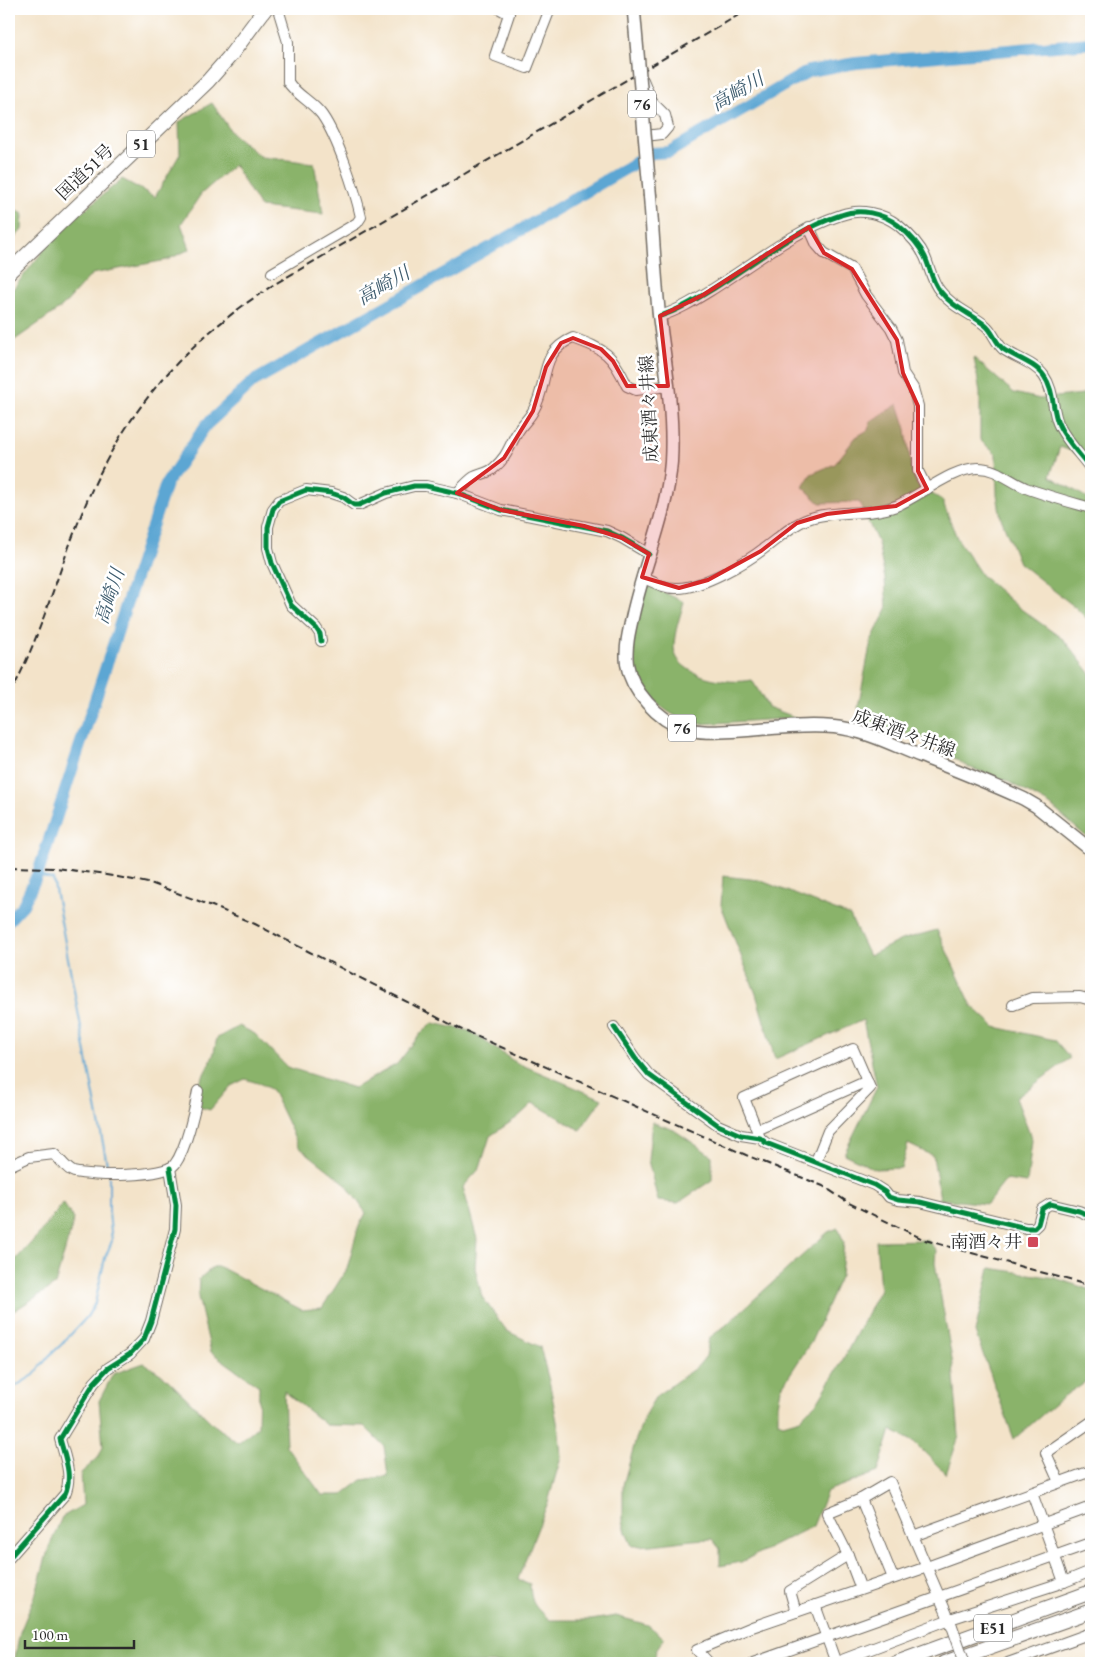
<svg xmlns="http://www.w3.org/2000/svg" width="1100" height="1672" font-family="'EB Garamond','Noto Serif JP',serif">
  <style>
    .forest { fill: #8ab36a; stroke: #5a6f4a; fill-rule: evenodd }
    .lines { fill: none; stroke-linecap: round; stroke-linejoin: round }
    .stream { stroke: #5ba6d3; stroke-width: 2 }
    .river { stroke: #5ba6d3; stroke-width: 12 }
    .minor-casing { stroke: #716b62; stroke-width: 12 }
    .major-casing { stroke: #716b62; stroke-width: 15 }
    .highway-casing { stroke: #716b62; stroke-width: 16 }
    .minor { stroke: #fff; stroke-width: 10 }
    .major { stroke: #fff; stroke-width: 12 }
    .highway { stroke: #fff; stroke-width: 14 }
    .rail { stroke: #2b2b2b; stroke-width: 2; stroke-dasharray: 8 4; stroke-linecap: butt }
    .minor-bridge-casing { stroke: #716b62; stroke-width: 12; stroke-linecap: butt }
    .major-bridge-casing { stroke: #716b62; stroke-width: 15; stroke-linecap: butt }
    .minor-bridge { stroke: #fff; stroke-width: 10 }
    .major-bridge { stroke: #fff; stroke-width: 12 }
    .cycleway-casing { stroke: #fff; stroke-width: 8 }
    .cycleway { stroke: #00873e; stroke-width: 5 }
    .marked { fill: #d62828; fill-opacity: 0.2; stroke: #d62828; stroke-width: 4; stroke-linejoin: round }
    .poi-dot { fill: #d1495b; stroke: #fff; stroke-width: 2 }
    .labels { text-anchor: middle; stroke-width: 5; stroke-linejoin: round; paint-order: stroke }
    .shield { fill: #fff; stroke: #6b6b6b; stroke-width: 1 }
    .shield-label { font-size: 16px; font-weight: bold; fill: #2b2b2b }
    .street-label { font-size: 18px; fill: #2b2b2b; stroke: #fff }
    .poi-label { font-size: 18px; fill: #2b2b2b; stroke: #fff; text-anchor: end }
    .water-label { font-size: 19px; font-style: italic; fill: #3e5c6e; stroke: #fff }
  </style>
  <rect width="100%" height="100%" fill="#fff"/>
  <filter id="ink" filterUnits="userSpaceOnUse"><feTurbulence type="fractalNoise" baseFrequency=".02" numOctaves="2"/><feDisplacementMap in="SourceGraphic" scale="10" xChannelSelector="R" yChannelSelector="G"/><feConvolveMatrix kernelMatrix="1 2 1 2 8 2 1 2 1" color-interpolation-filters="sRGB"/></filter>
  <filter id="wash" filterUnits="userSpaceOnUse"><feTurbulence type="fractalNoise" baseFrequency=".0096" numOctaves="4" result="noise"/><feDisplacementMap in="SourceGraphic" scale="20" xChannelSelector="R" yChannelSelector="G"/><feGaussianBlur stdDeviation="1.12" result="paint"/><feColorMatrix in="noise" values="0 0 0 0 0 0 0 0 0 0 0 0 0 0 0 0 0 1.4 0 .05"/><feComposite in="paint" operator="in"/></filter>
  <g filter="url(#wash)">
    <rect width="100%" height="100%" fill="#f3e3c9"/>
    <g class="forest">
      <path d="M 212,103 L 232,133 L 261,157 L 314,163 L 323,214 L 260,207 L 234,165 L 201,194 L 181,224 L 190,249 L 167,260 L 92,274 L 62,307 L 9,344 L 9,294 L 59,231 L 122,179 L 155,197 L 180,154 L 179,122 Z"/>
      <path d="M 11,207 L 23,214 L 22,230 L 9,244 L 9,209 Z"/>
      <path d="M 974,358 L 1014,393 L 1040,399 L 1091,393 L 1091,458 L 1060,447 L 1050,476 L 1084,496 L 1091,502 L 1091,623 L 1075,607 L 1019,563 L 1001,518 L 997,494 L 996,454 L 980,440 L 980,392 Z"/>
      <path d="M 898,404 L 906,429 L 911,468 L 917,485 L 942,500 L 957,538 L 982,576 L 1018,607 L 1064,640 L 1091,674 L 1091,841 L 1050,805 L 1005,780 L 968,767 L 921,737 L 872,726 L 858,708 L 871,641 L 887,609 L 885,579 L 878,543 L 859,502 L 820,503 L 803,487 L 811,474 L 835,464 L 856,437 L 868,430 L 871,421 Z"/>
      <path d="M 643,582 L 684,602 C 680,617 674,632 674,648 C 676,677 730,685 752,680 L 768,707 L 797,718 L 700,724 C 669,720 636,691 631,659 C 629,640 640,601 643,582 Z"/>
      <path d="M 723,876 L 759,880 L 850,916 L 869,956 L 901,940 L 937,930 L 972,1006 L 995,1027 L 1055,1040 L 1070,1058 L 1016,1098 L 1032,1140 L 1027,1183 L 1006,1180 L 987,1204 L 940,1199 L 933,1156 L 908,1144 L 901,1168 L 875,1169 L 844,1154 L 877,1087 L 863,1020 L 775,1059 L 756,994 L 721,905 Z"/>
      <path d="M 433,1023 L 470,1031 L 515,1062 L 602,1099 L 580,1130 L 533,1103 L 518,1117 L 490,1136 L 480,1168 L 463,1187 L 477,1239 L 475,1268 L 482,1297 L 507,1331 L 540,1347 L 550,1385 L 559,1432 L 561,1457 L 548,1502 L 518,1579 L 530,1584 C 531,1605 535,1607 550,1620 L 591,1620 L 616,1616 L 648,1625 L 664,1638 L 656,1650 L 654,1663 L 44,1663 L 39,1660 L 37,1663 L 14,1663 L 20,1632 L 35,1596 L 49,1547 L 62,1517 L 83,1505 L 81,1473 L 98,1458 L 103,1447 L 99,1401 L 113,1374 L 144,1363 L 165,1377 L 213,1424 L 238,1443 L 258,1426 L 259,1386 L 211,1352 L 198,1297 L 199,1279 L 213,1267 L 220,1267 L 302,1310 L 322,1308 L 347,1269 L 358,1228 L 366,1213 L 345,1183 L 299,1147 L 272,1090 L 261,1084 L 245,1079 L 231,1086 L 210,1110 L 189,1104 L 213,1056 L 217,1038 L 239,1026 L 255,1034 L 287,1067 L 354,1088 L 397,1064 L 422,1032 ZM 284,1391 L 326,1425 L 364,1426 L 384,1446 L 388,1476 L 362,1480 L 342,1495 L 322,1495 L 286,1446 Z"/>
      <path d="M 652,1122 L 674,1130 L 712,1156 L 712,1180 L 678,1203 L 658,1201 L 648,1160 Z"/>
      <path d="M 63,1203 L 74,1219 L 55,1285 L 9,1314 L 9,1267 L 40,1233 Z"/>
      <path d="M 838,1228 L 844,1242 L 841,1275 L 811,1342 L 781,1388 L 778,1405 L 778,1422 L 783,1424 L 800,1419 L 818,1401 L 840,1365 L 880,1289 L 876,1241 L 927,1240 L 936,1250 L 935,1263 L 953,1365 L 959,1436 L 946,1474 L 914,1442 L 891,1430 L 878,1472 L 827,1491 L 813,1526 L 741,1562 L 720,1566 L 720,1549 L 712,1539 C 685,1539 659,1546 632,1546 L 626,1532 L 623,1521 L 623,1485 L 636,1439 L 647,1411 L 656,1396 L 698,1366 L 706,1356 L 709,1338 L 725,1326 L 828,1232 Z"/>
      <path d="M 990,1268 L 1055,1278 L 1091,1290 L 1091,1378 L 1064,1396 L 1014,1439 L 975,1332 Z"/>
    </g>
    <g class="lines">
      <g class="stream">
        <path d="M 36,876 L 53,879 L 108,1170"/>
        <path d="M 9,1390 L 34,1375 L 49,1356 L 61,1345 L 87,1317 L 95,1303 L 105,1258 L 112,1241 L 109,1213 L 109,1177"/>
      </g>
      <path class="river" d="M 9,920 L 23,905 L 38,873 L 166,484 L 206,425 L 254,381 L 519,231 L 652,153 L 669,152 L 809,71 L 856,63 L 1091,43"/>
    </g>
  </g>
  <g filter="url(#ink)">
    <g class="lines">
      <defs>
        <g id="minor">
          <path d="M 500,9 L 509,14 L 495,56 L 527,68 L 550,9"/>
          <path d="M 643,80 L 652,102 L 665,115 L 668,127 L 662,134 L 645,136"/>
          <path d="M 809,227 L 817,245 L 824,253 L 852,269 L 866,295 L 891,328 L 897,340 L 903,373 L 913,388 L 918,406 L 918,471 L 927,489"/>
          <path d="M 272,273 L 357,223 L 361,217 C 355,190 338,138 322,115 C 313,102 296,95 288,82 L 288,42 L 278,9"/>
          <path d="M 660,316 C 680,310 698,298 716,287 C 757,261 795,230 841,215 C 860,208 882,213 898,225 C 909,234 919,244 925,257 C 930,268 932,282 940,291 C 952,307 970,313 985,325 C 993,331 995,342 1003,349 C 1016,358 1035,363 1044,376 C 1054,390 1052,408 1058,423 C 1065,440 1080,454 1091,469"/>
          <path d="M 457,493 C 462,488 468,481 474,477 C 480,474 489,473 494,468 C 508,456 509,446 517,433 C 521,425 529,419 533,411 C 550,383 537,353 573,338 C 605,350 612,353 627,386 L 636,390 L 668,386"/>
          <path d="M 642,577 C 653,582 665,589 678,588 C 702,588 747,562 766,547 C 781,536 795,522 814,517 C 840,510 869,516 896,506 C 920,496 952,468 978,468 C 997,468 1009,481 1026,488 C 1047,496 1070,502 1091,508"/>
          <path d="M 321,641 L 320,634 L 316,628 L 291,605 L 272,563 L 268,548 L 268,527 L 273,509 L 279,501 L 306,490 L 331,493 L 343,497 L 354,505 L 359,505 L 386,493 L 414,486 L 426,486 L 457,493 L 501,510 L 607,531 L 622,538 L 649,554"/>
          <path d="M 1013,1005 L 1032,998 L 1080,997 L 1091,1000"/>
          <path d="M 614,1027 L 635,1058 L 649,1075 L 718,1125 L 741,1135 L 760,1138 L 766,1143 L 874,1185 L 885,1192 L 889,1197 L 898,1200 L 920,1202 L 1026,1228 L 1034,1228 L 1038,1224 L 1042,1209 L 1050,1204 L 1079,1211 L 1091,1216"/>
          <path d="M 757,1130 L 867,1081"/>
          <path d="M 760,1138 L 744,1098 L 853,1049 L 870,1088 L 828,1131 L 816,1161"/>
          <path d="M 9,1166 L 29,1157 L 54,1154 C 60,1159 67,1170 74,1172 C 91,1176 164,1178 175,1164 C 186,1149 195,1110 198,1091"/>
          <path d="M 1059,1482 L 1046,1453 L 1091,1422"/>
          <path d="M 1032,1493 L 1064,1582"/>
          <path d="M 861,1499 L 893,1578"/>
          <path d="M 913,1536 L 1091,1471"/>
          <path d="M 9,1558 L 65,1494 C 73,1476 65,1458 60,1439 L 94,1383 L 108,1368 L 130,1354 L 144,1339 L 151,1321 L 175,1229 L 176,1205 L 170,1168"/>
          <path d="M 861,1589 L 848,1555 L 827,1513 L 861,1499 L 890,1482 L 952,1626"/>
          <path d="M 815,1605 L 836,1663"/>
          <path d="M 796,1612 L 790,1591 L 848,1555"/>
          <path d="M 709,1663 L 697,1650 L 752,1627 L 927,1567 L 1091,1507"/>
          <path d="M 753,1663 L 1091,1543"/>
          <path d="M 834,1663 L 950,1619 L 1064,1582 L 1091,1571"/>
          <path d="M 1008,1663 L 1091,1633"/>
        </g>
        <path id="major" d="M 650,196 C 653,235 655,275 659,315 C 665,363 674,413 671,462 C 667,514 644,564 633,614 C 629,631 625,648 627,664 C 631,690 658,720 683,728 C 699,733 716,732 733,731 C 766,729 801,724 834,727 C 865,730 893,745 921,756 C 956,770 990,783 1024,799 L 1036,806 L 1091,850"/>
        <g id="highway">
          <path d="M 9,272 L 208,81 L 230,56 L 265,9"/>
          <path d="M 896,1663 L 1091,1592"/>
          <path d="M 944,1663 L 1091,1611"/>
        </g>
      </defs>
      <use href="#minor" class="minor-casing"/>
      <use href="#major" class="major-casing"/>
      <use href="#highway" class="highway-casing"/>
      <use href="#minor" class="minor"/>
      <use href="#major" class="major"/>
      <use href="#highway" class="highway"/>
      <g class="rail">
        <path d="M 9,696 C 40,639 57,574 82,513 C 112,437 162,368 227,318 C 241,306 257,296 273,285 L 749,9"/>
        <path d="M 9,867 L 56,868 L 113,876 L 153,884 L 212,906 L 255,924 L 460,1029 L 746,1155 L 823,1186 L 849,1203 L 925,1240 L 1091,1286"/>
      </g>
      <defs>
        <path id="minor-bridge" d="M 952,1626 L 965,1663"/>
        <path id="major-bridge" d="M 634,13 L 650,196"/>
      </defs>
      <use href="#minor-bridge" class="minor-bridge-casing"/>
      <use href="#major-bridge" class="major-bridge-casing"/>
      <use href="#minor-bridge" class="minor-bridge"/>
      <use href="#major-bridge" class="major-bridge"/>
      <defs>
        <g id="cycleway">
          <path d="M 660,316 C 680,310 698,298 716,287 C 757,261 795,230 841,215 C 860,208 882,213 898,225 C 909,234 919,244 925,257 C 930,268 932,282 940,291 C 952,307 970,313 985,325 C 993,331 995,342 1003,349 C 1016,358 1035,363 1044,376 C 1054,390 1052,408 1058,423 C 1065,440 1080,454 1091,469"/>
          <path d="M 321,641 L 320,634 L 316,628 L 291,605 L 272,563 L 268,548 L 268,527 L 273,509 L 279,501 L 306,490 L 331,493 L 343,497 L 354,505 L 359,505 L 386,493 L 414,486 L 426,486 L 457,493 L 501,510 L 607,531 L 622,538 L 649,554"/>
          <path d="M 614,1027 L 635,1058 L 649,1075 L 718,1125 L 741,1135 L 760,1138 L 766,1143 L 874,1185 L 885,1192 L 889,1197 L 898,1200 L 920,1202 L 1026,1228 L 1034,1228 L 1038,1224 L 1042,1209 L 1050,1204 L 1079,1211 L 1091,1216"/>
          <path d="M 9,1558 L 65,1494 C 73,1476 65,1458 60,1439 L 94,1383 L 108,1368 L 130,1354 L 144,1339 L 151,1321 L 175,1229 L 176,1205 L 170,1168"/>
        </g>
      </defs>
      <use href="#cycleway" class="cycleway-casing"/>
      <use href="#cycleway" class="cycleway"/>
    </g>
  </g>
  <path class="marked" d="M 809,227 L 824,253 L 852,269 L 897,340 L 903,373 L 918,406 L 918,471 L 927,489 L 896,506 L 827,514 L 797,523 L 761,551 L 708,580 L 679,588 L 642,577 L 649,554 L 622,538 L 584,526 L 501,510 L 457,493 L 504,458 L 533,411 L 546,367 L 561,343 L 573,338 L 601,349 L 613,361 L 627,386 L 668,386 L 660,316 L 703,295 Z"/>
  <rect class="poi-dot" x="1027" y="1236" width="12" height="12" rx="2.5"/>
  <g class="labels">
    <g class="shield">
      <rect x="628" y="90.5" width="28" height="27" rx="4"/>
      <rect x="127" y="130.5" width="28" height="27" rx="4"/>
      <rect x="668" y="714.5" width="28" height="27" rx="4"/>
      <rect x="974" y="1614.5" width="38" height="27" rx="4"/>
    </g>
    <g class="shield-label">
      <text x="642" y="110">76</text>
      <text x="141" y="150">51</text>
      <text x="682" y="734">76</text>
      <text x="993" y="1634">E51</text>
    </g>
    <g class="street-label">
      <text transform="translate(85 172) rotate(-44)" y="6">国道51号</text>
      <text transform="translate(649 409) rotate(-93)" y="6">成東酒々井線</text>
      <text transform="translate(904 733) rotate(20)" y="6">成東酒々井線</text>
    </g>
    <g class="poi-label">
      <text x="1022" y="1248">南酒々井</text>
    </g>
    <g class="water-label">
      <text transform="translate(737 91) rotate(-30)" y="7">高崎川</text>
      <text transform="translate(383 285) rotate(-30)" y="7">高崎川</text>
      <text transform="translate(109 596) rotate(-72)" y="7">高崎川</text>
    </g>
  </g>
  <rect width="1100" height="1672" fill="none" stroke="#fff" stroke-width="30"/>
  <path d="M25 1640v8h109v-8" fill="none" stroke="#2b2b2b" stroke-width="2.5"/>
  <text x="32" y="1640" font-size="15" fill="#2b2b2b" stroke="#ffffff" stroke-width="4" paint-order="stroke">100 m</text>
</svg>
